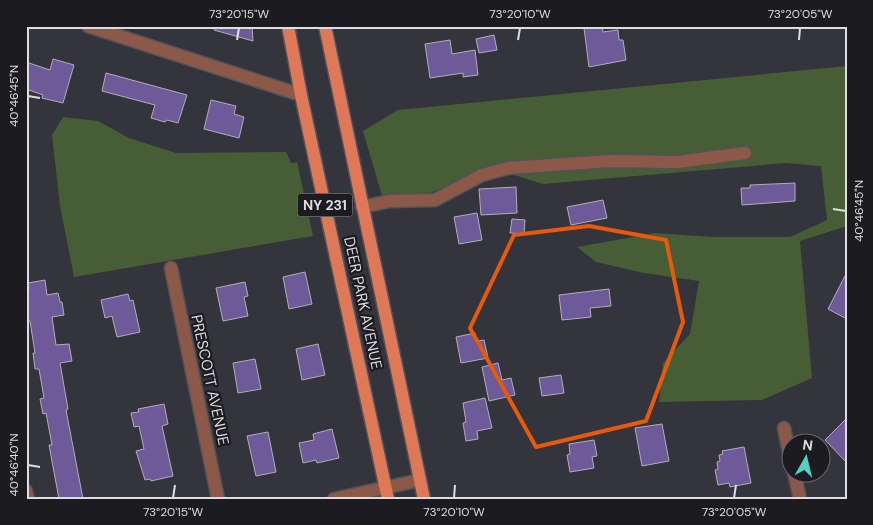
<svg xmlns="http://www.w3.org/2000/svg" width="873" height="525" font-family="'DM Sans',sans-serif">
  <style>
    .green { fill: #465d36 }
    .building { fill: #6e5999; stroke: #b1aeb8 }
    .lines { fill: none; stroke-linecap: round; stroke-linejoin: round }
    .minor-casing { stroke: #52525a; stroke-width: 15 }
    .major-casing { stroke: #52525a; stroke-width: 15 }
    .minor { stroke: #8c5949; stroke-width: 12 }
    .major { stroke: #df7857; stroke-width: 12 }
    .marked { fill: none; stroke: #e8590c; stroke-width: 4; stroke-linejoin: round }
    .ticks { fill: none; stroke: #dddde2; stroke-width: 2 }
    .labels { text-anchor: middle; stroke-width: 4.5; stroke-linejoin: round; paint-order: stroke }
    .shield { fill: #1c1c20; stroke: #a3a3a8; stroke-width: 1 }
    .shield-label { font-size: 14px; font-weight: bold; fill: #dddde2 }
    .street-label { font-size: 15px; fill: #dddde2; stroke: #1c1c20 }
    .neatline { fill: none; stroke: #dddde2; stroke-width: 2 }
    .ticks-label { font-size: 12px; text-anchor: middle; fill: #dddde2 }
  </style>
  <rect width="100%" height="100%" fill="#34343c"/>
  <g class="green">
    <path d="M 847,66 L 847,226 L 800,241 L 812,378 L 762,400 L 659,402 L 663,363 L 690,334 L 699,281 L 644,273 L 596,262 L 577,247 L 655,233 L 713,237 L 790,237 L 827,220 L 821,166 L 786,163 L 543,184 L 492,168 L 425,195 L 382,196 L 363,131 L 398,110 Z"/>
    <path d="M 63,117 L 98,121 L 129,138 L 176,153 L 286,152 L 291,163 L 297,162 L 313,236 L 74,277 L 60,206 L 52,135 Z"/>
  </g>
  <g class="building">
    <path d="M 215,26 L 252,26 L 253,41 L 214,30 Z"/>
    <path d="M 602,26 L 603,32 L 618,30 L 619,40 L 623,40 L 626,60 L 589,67 L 584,28 Z"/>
    <path d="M 494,35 L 497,50 L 479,53 L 476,39 Z"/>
    <path d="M 450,40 L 452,54 L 475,50 L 478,75 L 463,77 L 463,73 L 430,78 L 425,44 Z"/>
    <path d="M 53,59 L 74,65 L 63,103 L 42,98 L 43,95 L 26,89 L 26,62 L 50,70 Z"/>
    <path d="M 106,73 L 187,95 L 178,123 L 167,120 L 165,122 L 151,118 L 155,105 L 102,91 Z"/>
    <path d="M 211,100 L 236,106 L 234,114 L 244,117 L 239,138 L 204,129 Z"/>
    <path d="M 795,183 L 795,201 L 742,205 L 741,188 L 750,188 L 750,185 Z"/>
    <path d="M 516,187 L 517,213 L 481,215 L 479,189 Z"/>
    <path d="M 603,200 L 607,218 L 571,225 L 567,207 Z"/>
    <path d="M 477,213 L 482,240 L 459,244 L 454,217 Z"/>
    <path d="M 512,219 L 525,220 L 524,234 L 510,233 Z"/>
    <path d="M 305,272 L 312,304 L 289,309 L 283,277 Z"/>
    <path d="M 847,272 L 847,319 L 828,309 Z"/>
    <path d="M 45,280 L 47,295 L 58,293 L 60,302 L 62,302 L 64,315 L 52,317 L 56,345 L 69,344 L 72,361 L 60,363 L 68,409 L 66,410 L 83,499 L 59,499 L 49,445 L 52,445 L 46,413 L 43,414 L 40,399 L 44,398 L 39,369 L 35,369 L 33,353 L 35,353 L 30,321 L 26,321 L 26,306 L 28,306 L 26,293 L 26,290 L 29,289 L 28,283 Z"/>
    <path d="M 245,282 L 248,296 L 244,297 L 248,316 L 223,321 L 216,288 Z"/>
    <path d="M 609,289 L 611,306 L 590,308 L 591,317 L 562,320 L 559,295 Z"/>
    <path d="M 128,294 L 130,301 L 133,300 L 140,332 L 117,337 L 112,316 L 105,318 L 101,300 Z"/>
    <path d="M 475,333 L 477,341 L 484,340 L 488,358 L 461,363 L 456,337 Z"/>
    <path d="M 318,344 L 325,375 L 302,380 L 296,349 Z"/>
    <path d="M 255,359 L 261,389 L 238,393 L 233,363 Z"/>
    <path d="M 498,363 L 502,380 L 511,378 L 515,395 L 489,401 L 482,367 Z"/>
    <path d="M 561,375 L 564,393 L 542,396 L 539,378 Z"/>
    <path d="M 485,398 L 492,428 L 477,431 L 478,439 L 466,441 L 463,423 L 466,422 L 463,403 Z"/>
    <path d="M 164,404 L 168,424 L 162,426 L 173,476 L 151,481 L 150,479 L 145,480 L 136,451 L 144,449 L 139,426 L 134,427 L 131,413 L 139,412 L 138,409 Z"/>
    <path d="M 847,418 L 847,463 L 825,440 Z"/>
    <path d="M 662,424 L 669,461 L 642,466 L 635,428 Z"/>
    <path d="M 332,429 L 339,458 L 317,463 L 316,460 L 303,463 L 299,443 L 314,440 L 313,434 Z"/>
    <path d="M 268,432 L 276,472 L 256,476 L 247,436 Z"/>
    <path d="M 594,440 L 597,456 L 592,457 L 594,468 L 570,472 L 567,455 L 570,454 L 569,444 Z"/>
    <path d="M 744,447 L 751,483 L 730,487 L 729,483 L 718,485 L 715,470 L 718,469 L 717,462 L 720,461 L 719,455 L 723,454 L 722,451 Z"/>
  </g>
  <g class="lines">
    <defs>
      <g id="minor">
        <path d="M 88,26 L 301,95"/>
        <path d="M 362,207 L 390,201 L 435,200 L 482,175 L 508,168 L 610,161 L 677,162 L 745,153"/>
        <path d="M 171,268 L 218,499"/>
        <path d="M 784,428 L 790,457"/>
        <path d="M 794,472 L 800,499"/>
        <path d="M 26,491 L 28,499"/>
        <path d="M 334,499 L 420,480"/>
      </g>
      <g id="major">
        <path d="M 288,26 L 301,95 L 388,499"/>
        <path d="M 325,26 L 424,499"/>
      </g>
    </defs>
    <use href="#minor" class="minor-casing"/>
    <use href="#major" class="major-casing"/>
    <use href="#minor" class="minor"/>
    <use href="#major" class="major"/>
  </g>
  <path class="marked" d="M 589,226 L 666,240 L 683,322 L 646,421 L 536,447 L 470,328 L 514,235 Z"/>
  <path class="ticks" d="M 237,40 L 239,28M 518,40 L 520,28M 799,40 L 800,28M 28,96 L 40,98M 833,209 L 846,211M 28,465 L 40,467M 173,498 L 175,485M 454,498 L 455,485M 734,498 L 736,485"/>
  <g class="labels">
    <rect class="shield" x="297.5" y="193.5" width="55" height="23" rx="4"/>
    <g class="shield-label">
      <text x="325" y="210">NY 231</text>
    </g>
    <g class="street-label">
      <text transform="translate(363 303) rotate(78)" y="5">DEER PARK AVENUE</text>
      <text transform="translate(210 380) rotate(78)" y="5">PRESCOTT AVENUE</text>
    </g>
  </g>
  <rect width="873" height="525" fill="none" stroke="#1c1c20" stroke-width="55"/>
  <g transform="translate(806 458) rotate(8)"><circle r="24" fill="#1c1c20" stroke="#69696e"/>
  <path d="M0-4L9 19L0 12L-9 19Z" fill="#57cec2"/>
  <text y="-8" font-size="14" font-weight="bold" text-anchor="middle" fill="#dddde2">N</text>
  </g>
  <rect x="28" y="28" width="818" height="470" class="neatline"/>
  <g class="ticks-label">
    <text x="239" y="18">73°20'15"W</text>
    <text x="520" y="18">73°20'10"W</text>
    <text x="800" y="18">73°20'05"W</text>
    <text transform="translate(14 96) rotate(-90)" y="4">40°46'45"N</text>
    <text transform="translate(859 211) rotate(-90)" y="4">40°46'45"N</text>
    <text transform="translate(14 465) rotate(-90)" y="4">40°46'40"N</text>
    <text x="173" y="516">73°20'15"W</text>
    <text x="454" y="516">73°20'10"W</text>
    <text x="734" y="516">73°20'05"W</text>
  </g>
</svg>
